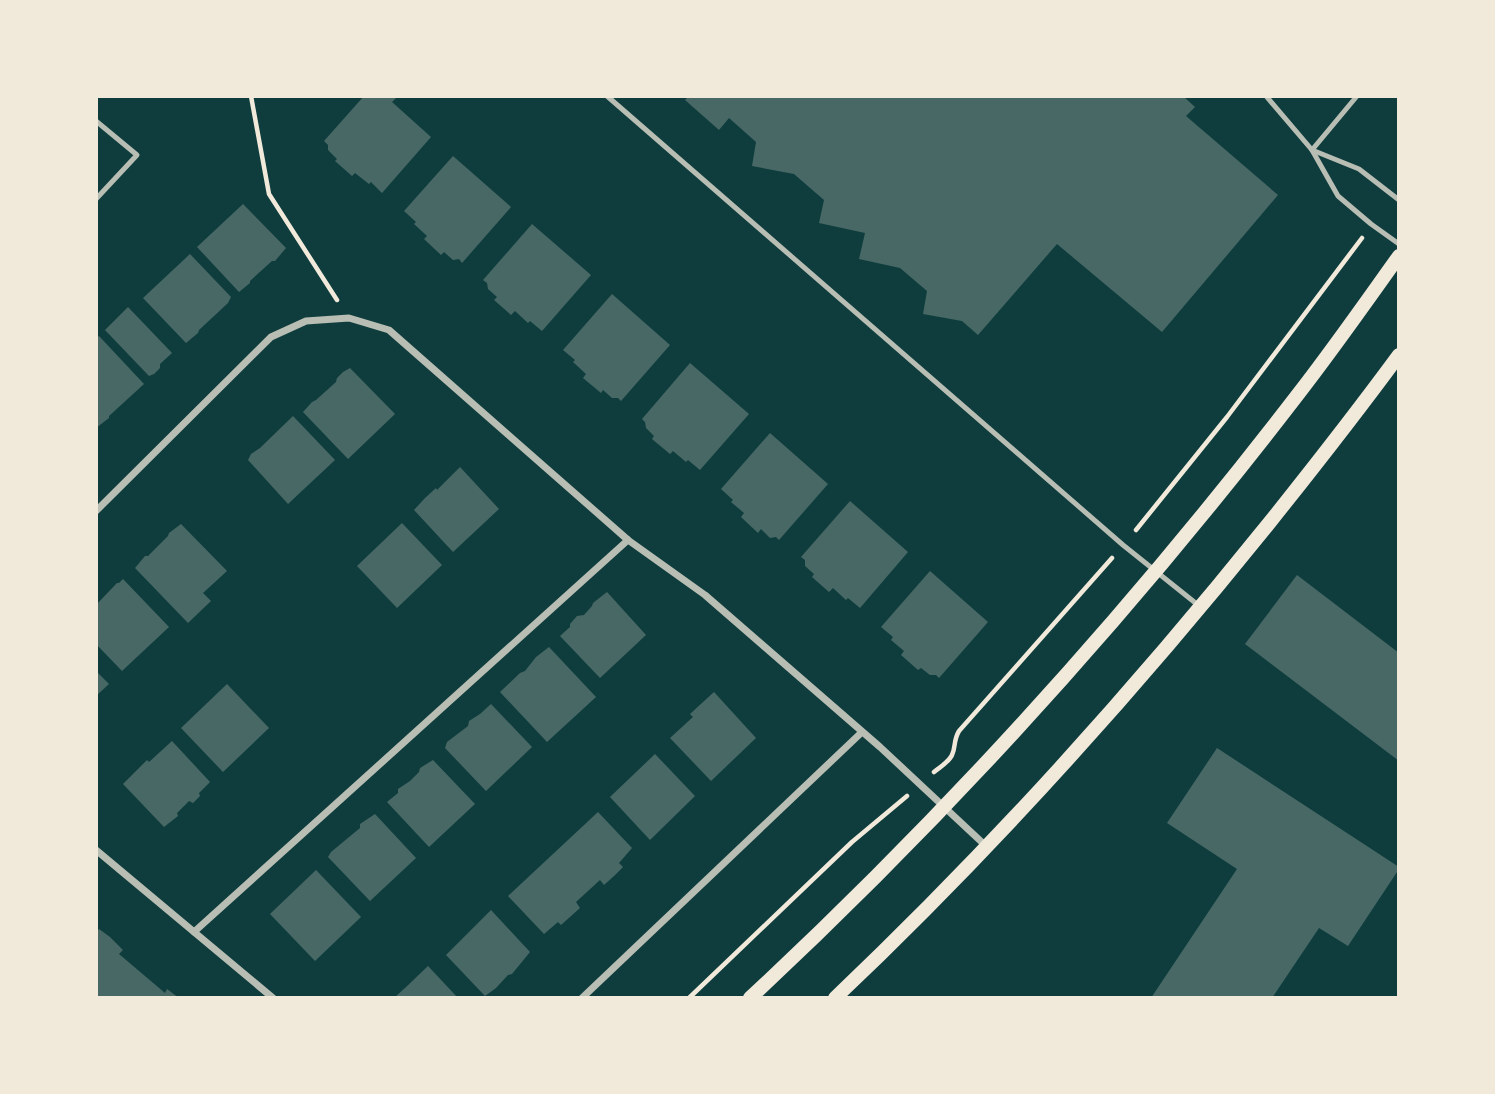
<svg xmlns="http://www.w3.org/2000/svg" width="1495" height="1094" font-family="Ubuntu,sans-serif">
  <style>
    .building { fill: #486865 }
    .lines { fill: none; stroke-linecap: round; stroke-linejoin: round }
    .path { stroke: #f1e9da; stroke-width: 4.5 }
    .service { stroke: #b8beb3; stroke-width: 5 }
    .minor { stroke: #b8beb3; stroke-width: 7 }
    .secondary { stroke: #f1e9da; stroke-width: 14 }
  </style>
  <rect width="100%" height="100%" fill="#0f3d3e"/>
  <g class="building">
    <path d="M 364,96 L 398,96 L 392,102 L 431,137 L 382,193 L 371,182 L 369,184 L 355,173 L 352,176 L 335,161 L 337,159 L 328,150 L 328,145 L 324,141 Z"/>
    <path d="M 689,96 L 1183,96 L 1195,107 L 1186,116 L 1278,195 L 1162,332 L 1057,244 L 978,335 L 962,321 L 923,314 L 927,291 L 900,268 L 859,259 L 865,233 L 819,223 L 824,200 L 794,174 L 752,166 L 756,142 L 729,118 L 719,130 L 685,100 Z"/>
    <path d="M 453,156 L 511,207 L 462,263 L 459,259 L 453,260 L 444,252 L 441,255 L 424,239 L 427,236 L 414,224 L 416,222 L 404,211 Z"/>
    <path d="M 243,204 L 286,248 L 275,261 L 272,261 L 250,281 L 250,283 L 239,292 L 197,247 Z"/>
    <path d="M 532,224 L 591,275 L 542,331 L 530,321 L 528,323 L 515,311 L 511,315 L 494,300 L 497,297 L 488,289 L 487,283 L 483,280 Z"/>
    <path d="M 190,254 L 231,297 L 228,303 L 199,330 L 198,333 L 186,343 L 143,298 Z"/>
    <path d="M 612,294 L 670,345 L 621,401 L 618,398 L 612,398 L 603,390 L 601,393 L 583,378 L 586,374 L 573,362 L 575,360 L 563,350 Z"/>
    <path d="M 128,307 L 172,353 L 160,364 L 160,368 L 154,374 L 149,376 L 105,330 Z"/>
    <path d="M 99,336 L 144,384 L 109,416 L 109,418 L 96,428 L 96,338 Z"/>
    <path d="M 690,363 L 749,414 L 700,470 L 688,460 L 686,462 L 673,451 L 670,454 L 652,439 L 654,436 L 646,428 L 645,422 L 642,419 Z"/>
    <path d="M 350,368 L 395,414 L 348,459 L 303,412 L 312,402 L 316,400 L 336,382 L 337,378 L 343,372 Z"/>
    <path d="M 293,416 L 335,460 L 288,504 L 248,460 L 251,454 L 260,448 Z"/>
    <path d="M 770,433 L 828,484 L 779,540 L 776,537 L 770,538 L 761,529 L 758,533 L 741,517 L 744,513 L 731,502 L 733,500 L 721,489 Z"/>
    <path d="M 460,467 L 499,509 L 453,552 L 414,510 L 425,498 L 436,488 L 437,490 Z"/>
    <path d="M 850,501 L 908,552 L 860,608 L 848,598 L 846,600 L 833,588 L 829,592 L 812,577 L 814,574 L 805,566 L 805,560 L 801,557 Z"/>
    <path d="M 402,523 L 442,565 L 397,608 L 357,566 Z"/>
    <path d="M 181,524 L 227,571 L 203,593 L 211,601 L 188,623 L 135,568 L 145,556 L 148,556 L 168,536 L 169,533 Z"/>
    <path d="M 930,571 L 988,622 L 939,678 L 936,675 L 930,675 L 921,668 L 918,670 L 901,655 L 904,651 L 891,640 L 893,637 L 881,627 Z"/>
    <path d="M 1297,575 L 1399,653 L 1399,761 L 1245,644 Z"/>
    <path d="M 123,579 L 169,627 L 122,671 L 96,644 L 96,605 L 117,583 L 119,583 Z"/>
    <path d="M 607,592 L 646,635 L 600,678 L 560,636 L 570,627 L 570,624 L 577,616 L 584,615 L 592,606 L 593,603 Z"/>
    <path d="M 549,647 L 596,697 L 547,742 L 500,692 L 520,673 L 525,671 L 536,657 Z"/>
    <path d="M 96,671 L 109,684 L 96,696 Z"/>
    <path d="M 227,684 L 269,728 L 223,772 L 181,728 Z"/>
    <path d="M 714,692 L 756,738 L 711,781 L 670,738 L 693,717 L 690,714 Z"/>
    <path d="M 491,704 L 532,747 L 486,791 L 445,748 L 447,742 L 468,726 L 469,721 L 480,714 Z"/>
    <path d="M 172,741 L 210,782 L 199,793 L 200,796 L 193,803 L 189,801 L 177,813 L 178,816 L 164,827 L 123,784 L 147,760 L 149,762 Z"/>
    <path d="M 1217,748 L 1399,867 L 1399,869 L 1348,946 L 1319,928 L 1272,998 L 1151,998 L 1237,869 L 1167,823 Z"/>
    <path d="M 655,754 L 695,796 L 650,840 L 610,797 Z"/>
    <path d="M 433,760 L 475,804 L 429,847 L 387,802 L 398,793 L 398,789 L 410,781 L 419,772 L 420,768 Z"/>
    <path d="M 598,812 L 632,848 L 619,863 L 623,867 L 614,876 L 604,885 L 600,880 L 576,902 L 580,908 L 561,925 L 558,922 L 544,934 L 508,896 Z"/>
    <path d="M 375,814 L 416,858 L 370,901 L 328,857 L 331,852 L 360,828 L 360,824 Z"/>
    <path d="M 316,870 L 361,917 L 315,961 L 270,914 Z"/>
    <path d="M 491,910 L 530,952 L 512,974 L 508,975 L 496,988 L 485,996 L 446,955 Z"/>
    <path d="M 99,929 L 110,937 L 123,950 L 119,954 L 165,993 L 167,989 L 179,998 L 96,998 L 96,932 Z"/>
    <path d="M 428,966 L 458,998 L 394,998 L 405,988 Z"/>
  </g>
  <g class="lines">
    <g class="path">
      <path d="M 251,96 L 269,194 L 337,300"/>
      <path d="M 1136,530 L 1227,417 L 1362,238"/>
      <path d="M 934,772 C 940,767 949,762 952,755 C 956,747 953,741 959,731 L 1112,558"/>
      <path d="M 689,998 L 852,842 L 907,796"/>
    </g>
    <g class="service">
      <path d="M 607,96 L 1123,545 L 1198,605"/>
      <path d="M 1266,96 L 1312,150 L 1338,196 L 1371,224 L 1399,244"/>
      <path d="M 96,121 L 137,155 L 96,199"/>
      <path d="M 1312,150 L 1359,169 L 1399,200"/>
      <path d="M 1312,150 L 1357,96"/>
    </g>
    <g class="minor">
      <path d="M 96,511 L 271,337 L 306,321 L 349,318 L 389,330 L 628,540 L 705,595 L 880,747 L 987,847"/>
      <path d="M 96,850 L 273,998"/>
      <path d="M 194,932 L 628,540"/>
      <path d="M 582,998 L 862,732"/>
    </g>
    <g class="secondary">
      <path d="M 750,998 C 950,812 1133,609 1299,393 C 1334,348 1366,302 1399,256"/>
      <path d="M 835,998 C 991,850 1135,690 1270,522 C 1314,467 1357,412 1399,355"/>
    </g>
  </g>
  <rect width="1495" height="1094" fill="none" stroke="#f1e9da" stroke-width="196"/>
</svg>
